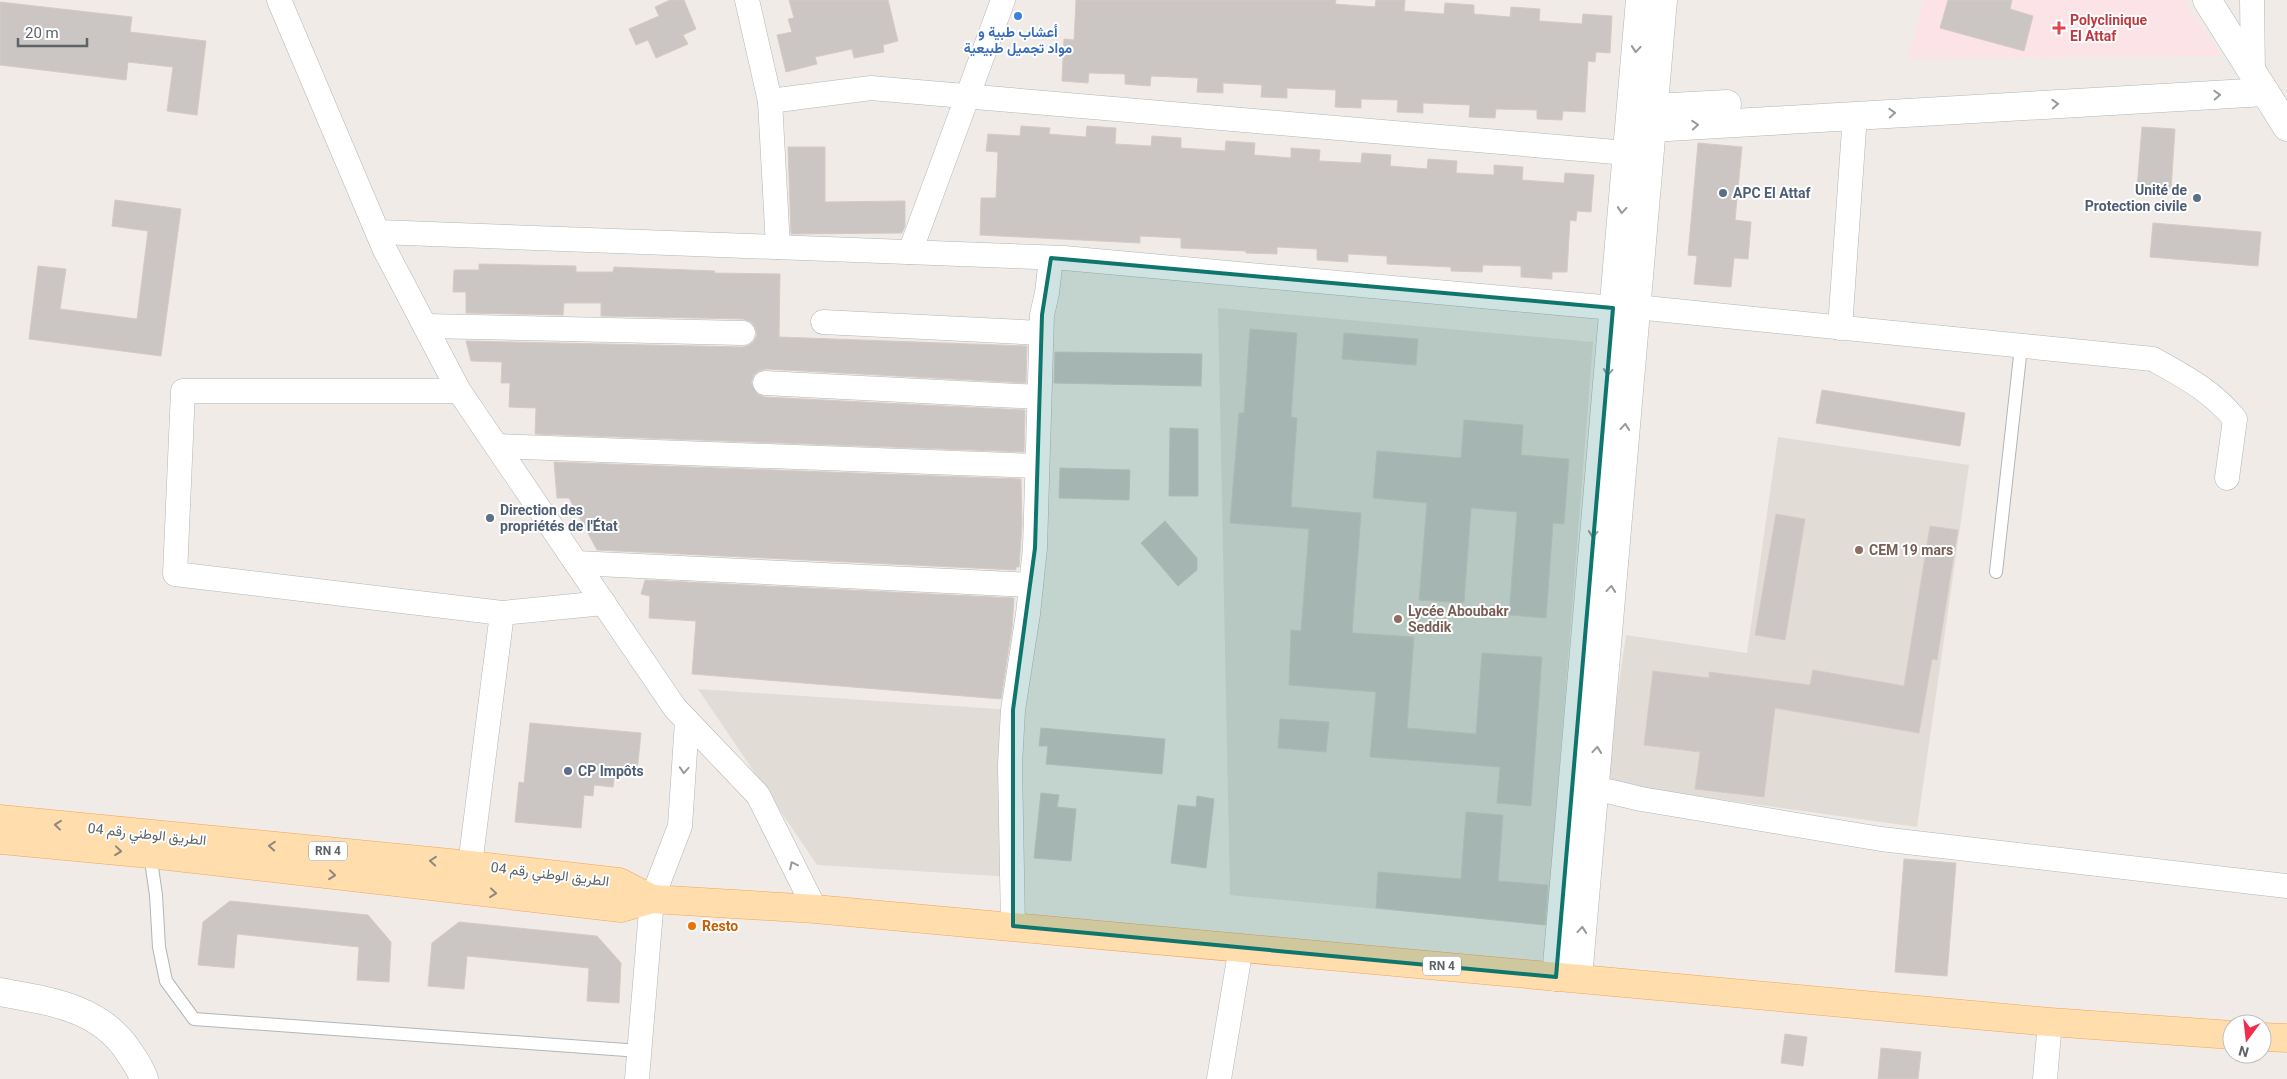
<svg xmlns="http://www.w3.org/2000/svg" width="2287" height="1079" font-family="Roboto,Vazirmatn,sans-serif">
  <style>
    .education { fill: #e2dcd7 }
    .medical { fill: #fce3e7 }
    .building { fill: #cbc6c3; stroke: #d5cbc4 }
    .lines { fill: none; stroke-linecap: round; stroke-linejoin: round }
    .service-casing { stroke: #b1b6b9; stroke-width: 14 }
    .minor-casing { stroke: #b1b6b9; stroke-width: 25 }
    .tertiary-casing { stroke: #b1b6b9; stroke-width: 29 }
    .primary-casing { stroke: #f6a359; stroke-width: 29 }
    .service { stroke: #fff; stroke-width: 12 }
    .minor { stroke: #fff; stroke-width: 24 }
    .tertiary { stroke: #fff; stroke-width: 28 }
    .primary { stroke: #ffddac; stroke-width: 28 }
    .oneway { stroke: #969a9c }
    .oneway2 { stroke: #8e887c }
    .marked { fill: #0f766e; fill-opacity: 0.2; stroke: #0f766e; stroke-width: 4; stroke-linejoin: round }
    .shop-dot { fill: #3f7fe0; stroke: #fff; stroke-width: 2 }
    .health-dot { fill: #e0444e; stroke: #fff; stroke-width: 2 }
    .service-dot { fill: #5c6f8a; stroke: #fff; stroke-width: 2 }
    .education-dot { fill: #8d6e63; stroke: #fff; stroke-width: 2 }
    .food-dot { fill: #e8710a; stroke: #fff; stroke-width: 2 }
    .labels { text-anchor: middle; stroke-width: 4; stroke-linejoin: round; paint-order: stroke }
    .shield { fill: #fff; stroke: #8e9295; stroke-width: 1 }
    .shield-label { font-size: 12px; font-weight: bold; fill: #5d6467 }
    .health-label { font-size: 14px; font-weight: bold; fill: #be3a42; stroke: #fff; text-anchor: start }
    .shop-label { font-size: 14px; font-weight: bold; fill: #366cbe; stroke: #fff }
    .service-label { font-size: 14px; font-weight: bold; fill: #4e5e75; stroke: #fff; text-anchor: start }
    .education-label { font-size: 14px; font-weight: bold; fill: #785e54; stroke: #fff; text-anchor: start }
    .street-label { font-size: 14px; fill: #5d6467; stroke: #fff }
    .food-label { font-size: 14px; font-weight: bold; fill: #c56008; stroke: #fff; text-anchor: start }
  </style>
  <rect width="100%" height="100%" fill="#f0ebe6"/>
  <g class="education">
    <path d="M 1218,308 L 1593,342 L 1547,925 L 1230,895 Z"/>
    <path d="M 1778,437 L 1969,465 L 1917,827 L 1605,783 L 1626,635 L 1747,653 Z"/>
    <path d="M 698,689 L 1013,710 L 1012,877 L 817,865 Z"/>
  </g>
  <path class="medical" d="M 1924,0 L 2184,0 L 2221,56 L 1908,59 Z"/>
  <g class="building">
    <path d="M 670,0 L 684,0 L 696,29 L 683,35 L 688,44 L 656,58 L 648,40 L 636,45 L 629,29 L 659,16 L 655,7 Z"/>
    <path d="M 789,0 L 888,0 L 898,41 L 883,45 L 884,52 L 854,58 L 852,49 L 815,57 L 817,64 L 786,72 L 777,35 L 792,32 L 788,19 L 794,18 Z"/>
    <path d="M 1076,0 L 1336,0 L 1335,4 L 1375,7 L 1376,0 L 1405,0 L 1404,11 L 1444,14 L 1445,3 L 1474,5 L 1474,14 L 1510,17 L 1511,7 L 1540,9 L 1539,21 L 1582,24 L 1583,14 L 1612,16 L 1610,53 L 1596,52 L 1595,62 L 1588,61 L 1585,112 L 1563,111 L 1562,120 L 1537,119 L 1537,110 L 1496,109 L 1495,118 L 1469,117 L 1470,105 L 1423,103 L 1423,113 L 1397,112 L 1398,100 L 1361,99 L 1361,108 L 1335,107 L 1336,90 L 1287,88 L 1287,98 L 1261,97 L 1262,85 L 1223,83 L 1223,93 L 1197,92 L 1198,78 L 1151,76 L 1150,86 L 1125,84 L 1125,74 L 1089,73 L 1088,83 L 1062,81 L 1064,39 L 1074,40 Z"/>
    <path d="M 1948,0 L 2012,0 L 2010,9 L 2033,16 L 2024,51 L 1940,28 Z"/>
    <path d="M 0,2 L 132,17 L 130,32 L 206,41 L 197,115 L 167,111 L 173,67 L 128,62 L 126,80 L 0,65 Z"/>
    <path d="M 1021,126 L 1050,128 L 1049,134 L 1086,137 L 1087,126 L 1116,128 L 1115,144 L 1151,146 L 1152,136 L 1181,138 L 1181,148 L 1225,151 L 1226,141 L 1255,143 L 1254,155 L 1291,158 L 1291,148 L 1320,150 L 1319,161 L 1361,163 L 1362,153 L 1391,155 L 1390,166 L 1427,169 L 1428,159 L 1457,161 L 1456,173 L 1494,175 L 1494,165 L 1523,167 L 1522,180 L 1564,183 L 1565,173 L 1594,175 L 1591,212 L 1577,211 L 1576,221 L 1570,220 L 1567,272 L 1552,272 L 1552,279 L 1521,277 L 1521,266 L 1483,265 L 1482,272 L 1451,271 L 1451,267 L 1387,264 L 1387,256 L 1348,254 L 1348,262 L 1317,260 L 1317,249 L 1277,247 L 1277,254 L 1246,253 L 1246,251 L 1181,248 L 1181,238 L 1140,236 L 1140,243 L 980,235 L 981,198 L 996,198 L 998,152 L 986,151 L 988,134 L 1020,136 Z"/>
    <path d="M 2142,127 L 2175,129 L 2171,190 L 2137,188 Z"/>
    <path d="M 1698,143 L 1742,147 L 1735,220 L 1751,222 L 1748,259 L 1734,258 L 1731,287 L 1694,284 L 1697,256 L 1688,255 Z"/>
    <path d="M 788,147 L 825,147 L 825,202 L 905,201 L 905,226 L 902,233 L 791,234 Z"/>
    <path d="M 115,200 L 181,209 L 161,356 L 29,339 L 38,266 L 66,269 L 60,309 L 137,319 L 148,231 L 112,226 Z"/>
    <path d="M 2153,223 L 2261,232 L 2258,266 L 2150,257 Z"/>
    <path d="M 479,264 L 576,266 L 576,272 L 613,272 L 614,267 L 715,271 L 714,273 L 780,274 L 779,337 L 1027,346 L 1026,383 L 766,369 L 759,371 L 754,375 L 751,383 L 757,394 L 764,397 L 1025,410 L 1024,452 L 535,434 L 536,408 L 509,407 L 510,383 L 501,383 L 502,362 L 471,361 L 466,341 L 743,347 L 749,345 L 754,341 L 757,334 L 755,327 L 751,322 L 743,319 L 601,316 L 601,303 L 564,303 L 563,315 L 466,313 L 466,292 L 453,292 L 454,270 L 479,270 Z"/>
    <path d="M 1250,329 L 1297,333 L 1291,417 L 1297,418 L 1291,507 L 1361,513 L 1352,633 L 1414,637 L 1407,728 L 1476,734 L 1482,653 L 1542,657 L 1531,806 L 1497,803 L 1500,767 L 1370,757 L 1376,692 L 1289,685 L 1291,630 L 1301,631 L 1309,529 L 1230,523 L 1239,413 L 1244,413 Z"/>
    <path d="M 1344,333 L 1418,339 L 1416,365 L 1342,359 Z"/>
    <path d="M 1055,352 L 1202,354 L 1201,386 L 1054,383 Z"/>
    <path d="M 1822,390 L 1965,413 L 1960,446 L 1816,423 Z"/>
    <path d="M 1464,420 L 1523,425 L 1521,455 L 1569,459 L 1564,524 L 1553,523 L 1546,618 L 1509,615 L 1517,512 L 1471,508 L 1464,603 L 1419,600 L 1427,503 L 1373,498 L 1377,451 L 1461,458 Z"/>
    <path d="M 1170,428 L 1198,429 L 1198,496 L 1169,496 Z"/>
    <path d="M 554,462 L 1021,479 L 1022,525 L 1019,567 L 1016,567 L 1016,570 L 597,550 L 569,498 L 557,498 Z"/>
    <path d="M 1060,468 L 1130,470 L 1129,500 L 1059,498 Z"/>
    <path d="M 1776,514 L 1805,519 L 1785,640 L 1755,635 Z"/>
    <path d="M 1165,521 L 1197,558 L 1197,570 L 1178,586 L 1141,543 Z"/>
    <path d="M 1930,526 L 1958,530 L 1937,660 L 1932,659 L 1919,733 L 1775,708 L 1764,797 L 1695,789 L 1700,752 L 1644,745 L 1653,671 L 1709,678 L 1709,672 L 1810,685 L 1813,670 L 1904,686 Z"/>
    <path d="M 645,580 L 1014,598 L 1012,628 L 1001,699 L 692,674 L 696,621 L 649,618 L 650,596 L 641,594 Z"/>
    <path d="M 1280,719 L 1329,722 L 1326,752 L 1278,748 Z"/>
    <path d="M 530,723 L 641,733 L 637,773 L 615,770 L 613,787 L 594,785 L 593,796 L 584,795 L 581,828 L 515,822 L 519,782 L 524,783 Z"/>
    <path d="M 1041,728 L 1165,739 L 1162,774 L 1046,764 L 1048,746 L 1039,746 Z"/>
    <path d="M 1041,793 L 1059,795 L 1057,807 L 1076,809 L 1071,861 L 1034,858 Z"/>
    <path d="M 1197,796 L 1214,799 L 1206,868 L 1171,863 L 1178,805 L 1196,807 Z"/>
    <path d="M 1466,812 L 1503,815 L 1498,881 L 1548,885 L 1545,925 L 1376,908 L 1378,872 L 1461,879 Z"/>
    <path d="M 1904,859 L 1956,863 L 1947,976 L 1895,972 Z"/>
    <path d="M 230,901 L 368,915 L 391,942 L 389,982 L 357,980 L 359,947 L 237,934 L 234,968 L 198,965 L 203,922 Z"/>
    <path d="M 459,922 L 597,936 L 621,963 L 619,1003 L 587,1001 L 589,968 L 467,956 L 464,989 L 428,986 L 432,943 Z"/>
    <path d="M 1785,1034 L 1807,1037 L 1803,1066 L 1781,1063 Z"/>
    <path d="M 1881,1048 L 1921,1052 L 1918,1079 L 1878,1079 Z"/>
  </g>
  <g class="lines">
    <defs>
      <g id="service">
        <path d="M 1996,572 L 2021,347"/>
        <path d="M 150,854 L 156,895 L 159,947 L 166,981 L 194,1019 L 640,1051"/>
      </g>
      <g id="minor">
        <path d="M 279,0 L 385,250 L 459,391 L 675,708 L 758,795 L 815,909"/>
        <path d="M 747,0 L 770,101 L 778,247"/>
        <path d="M 2252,0 L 2253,74"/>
        <path d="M 770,101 L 871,88 L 1627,153"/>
        <path d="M 378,232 L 1064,258 L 1613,308 L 1636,307 L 2153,359 C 2185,377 2211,390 2235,419 L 2227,478"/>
        <path d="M 910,252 L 1003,0"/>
        <path d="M 823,322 L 1041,333"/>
        <path d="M 425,326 L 743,333"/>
        <path d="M 1840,328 L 1855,115"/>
        <path d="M 765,383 L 1039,397"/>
        <path d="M 459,391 L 183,391 L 175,574 L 502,613 L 604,603"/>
        <path d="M 497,446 L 1037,466"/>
        <path d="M 576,563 L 1031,585"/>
        <path d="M 1578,784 L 1641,799 L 1881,839 L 2287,886"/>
        <path d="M 470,865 L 502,613"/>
        <path d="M 1013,926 L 1010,765 L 1013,710 L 1028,614 L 1035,548 L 1042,315 L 1047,293 L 1051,258"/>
        <path d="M 637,1079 L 652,899 L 680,826 L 687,721"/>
        <path d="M 1219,1079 L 1241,947"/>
        <path d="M 2045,1079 L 2050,1022"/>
      </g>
      <g id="tertiary">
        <path d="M 2207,0 L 2287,127"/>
        <path d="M 1635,109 L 1727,104"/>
        <path d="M 1633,129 L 2265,92"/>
        <path d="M 1556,977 L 1640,0"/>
        <path d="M 1578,978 L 1663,0"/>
        <path d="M 0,992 C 49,1001 100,1007 129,1052 C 135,1061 141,1069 144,1079"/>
      </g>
      <g id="primary">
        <path d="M 0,819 L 470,865 L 619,882 L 652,899"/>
        <path d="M 0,840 L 150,854 L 621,908 L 652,899 L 815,909 L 2050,1022 L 2232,1035"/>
        <path d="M 2262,1037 L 2287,1038"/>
      </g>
    </defs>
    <use href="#service" class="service-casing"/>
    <use href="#minor" class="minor-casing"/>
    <use href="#tertiary" class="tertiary-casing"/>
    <use href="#primary" class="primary-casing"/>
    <use href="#service" class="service"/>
    <use href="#minor" class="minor"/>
    <use href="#tertiary" class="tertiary"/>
    <use href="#primary" class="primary"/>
  </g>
  <defs><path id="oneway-chevron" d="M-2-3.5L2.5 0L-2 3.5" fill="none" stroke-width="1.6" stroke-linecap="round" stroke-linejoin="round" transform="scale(1.25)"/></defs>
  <g class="oneway">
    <use href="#oneway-chevron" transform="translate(1636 49) rotate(95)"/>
    <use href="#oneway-chevron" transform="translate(2217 95) rotate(-3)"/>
    <use href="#oneway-chevron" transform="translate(2055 104) rotate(-3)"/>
    <use href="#oneway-chevron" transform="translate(1892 113) rotate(-3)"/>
    <use href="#oneway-chevron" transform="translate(1695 125) rotate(-4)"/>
    <use href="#oneway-chevron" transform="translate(1622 210) rotate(95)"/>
    <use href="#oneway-chevron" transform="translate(1608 372) rotate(95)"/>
    <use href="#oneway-chevron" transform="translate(1625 427) rotate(-85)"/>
    <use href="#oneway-chevron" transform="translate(1593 534) rotate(95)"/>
    <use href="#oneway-chevron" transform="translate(1611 589) rotate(-85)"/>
    <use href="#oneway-chevron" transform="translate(1597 750) rotate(-85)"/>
    <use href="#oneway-chevron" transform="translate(684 770) rotate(94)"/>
    <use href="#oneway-chevron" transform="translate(793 865) rotate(-116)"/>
    <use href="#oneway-chevron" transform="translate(1582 930) rotate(-85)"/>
  </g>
  <g class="oneway2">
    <use href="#oneway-chevron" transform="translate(58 825) rotate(-174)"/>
    <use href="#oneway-chevron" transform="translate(272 846) rotate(-175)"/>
    <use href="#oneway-chevron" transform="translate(118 851) rotate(6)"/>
    <use href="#oneway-chevron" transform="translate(433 861) rotate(-175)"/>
    <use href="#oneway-chevron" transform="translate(332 875) rotate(6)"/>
    <use href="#oneway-chevron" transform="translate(493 893) rotate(6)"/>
  </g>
  <path class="marked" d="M 1051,258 L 1613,308 L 1556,977 L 1013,926 L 1013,710 L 1035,548 L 1042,315 Z"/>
  <circle class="shop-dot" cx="1018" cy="16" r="5"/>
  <path class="health-dot" d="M2056.5 20.5h5v5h5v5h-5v5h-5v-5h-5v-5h5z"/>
  <g class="service-dot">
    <circle cx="1723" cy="193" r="5"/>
    <circle cx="2197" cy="198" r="5"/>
    <circle cx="490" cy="518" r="5"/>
    <circle cx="568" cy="771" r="5"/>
  </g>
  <g class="education-dot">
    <circle cx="1859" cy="550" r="5"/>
    <circle cx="1398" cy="619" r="5"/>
  </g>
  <circle class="food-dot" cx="692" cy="926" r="5"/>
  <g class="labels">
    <g class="shield">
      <rect x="309" y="841.5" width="38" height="19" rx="4"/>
      <rect x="1423" y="956.5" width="38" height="19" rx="4"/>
    </g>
    <g class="shield-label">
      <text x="328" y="855">RN 4</text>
      <text x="1442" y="970">RN 4</text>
    </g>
    <g class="health-label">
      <text x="2070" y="25">Polyclinique<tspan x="2070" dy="16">El Attaf</tspan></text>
    </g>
    <g class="shop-label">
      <text x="1018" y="37">أعشاب طبية و<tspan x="1018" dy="16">مواد تجميل طبيعية</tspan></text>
    </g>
    <g class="service-label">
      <text x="2187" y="195" text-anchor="end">Unité de<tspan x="2187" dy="16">Protection civile</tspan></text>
      <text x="1733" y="198">APC El Attaf</text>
      <text x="500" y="515">Direction des<tspan x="500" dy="16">propriétés de l'État</tspan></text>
      <text x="578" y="776">CP Impôts</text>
    </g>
    <g class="education-label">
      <text x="1869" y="555">CEM 19 mars</text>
      <text x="1408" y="616">Lycée Aboubakr<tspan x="1408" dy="16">Seddik</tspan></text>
    </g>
    <g class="street-label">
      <text transform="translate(147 834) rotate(6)" y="5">الطريق الوطني رقم 04</text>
      <text transform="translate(550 874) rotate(7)" y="5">الطريق الوطني رقم 04</text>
    </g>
    <g class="food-label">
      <text x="702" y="931">Resto</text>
    </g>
  </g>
  <g transform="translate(2247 1039) rotate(195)"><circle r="24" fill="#ffffff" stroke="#bec1c2"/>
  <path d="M0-4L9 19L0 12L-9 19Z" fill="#ef2d4e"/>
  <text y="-8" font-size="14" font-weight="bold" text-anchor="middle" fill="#5d6467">N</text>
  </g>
  <path d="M18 38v8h69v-8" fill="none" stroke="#5d6467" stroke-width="2.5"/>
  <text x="25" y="38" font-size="15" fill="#5d6467" stroke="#ffffff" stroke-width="4" paint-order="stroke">20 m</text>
</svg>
